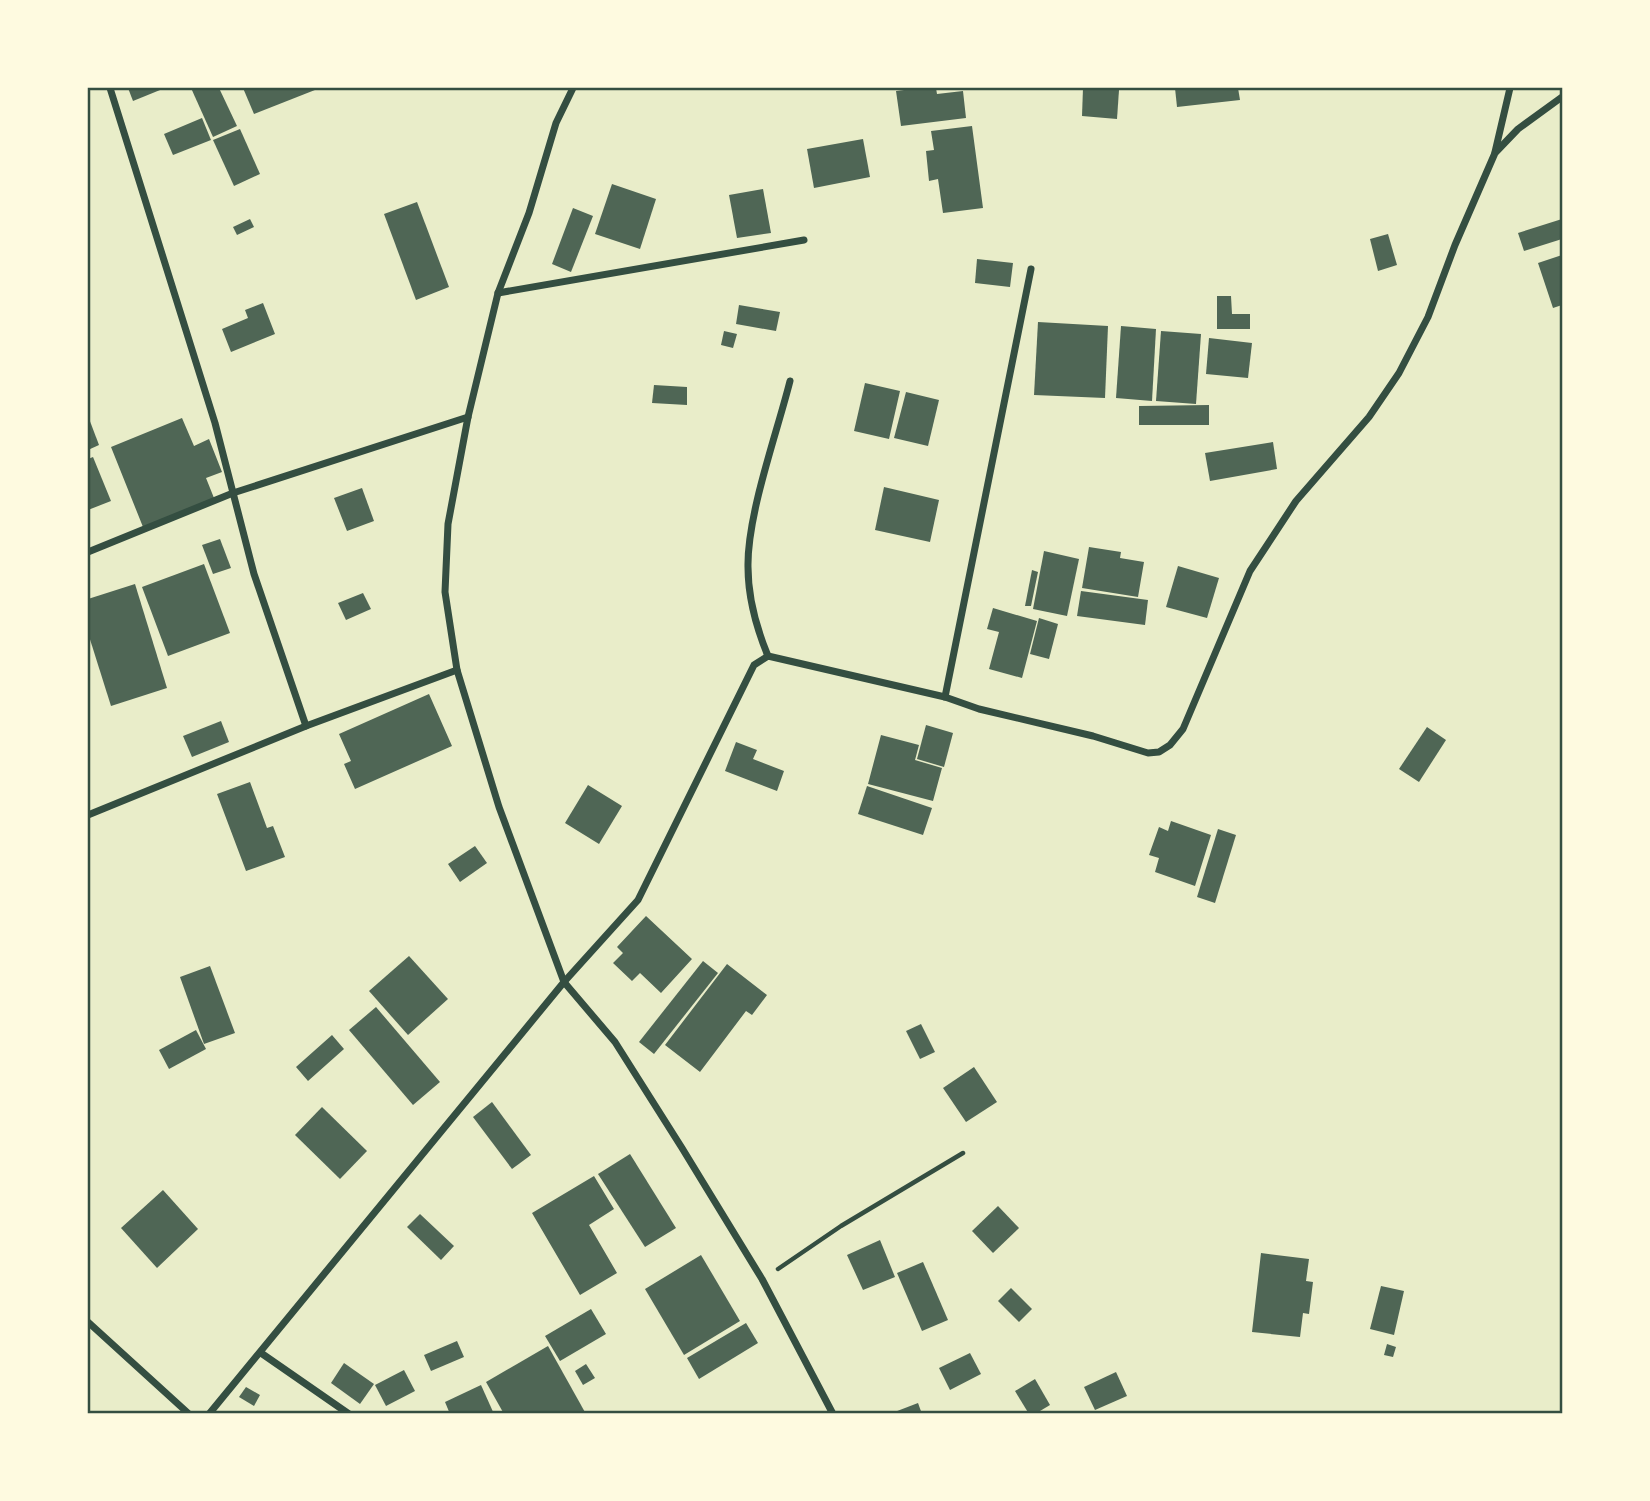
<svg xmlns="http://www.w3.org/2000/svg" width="1650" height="1501" font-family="'Exo 2',sans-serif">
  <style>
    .building { fill: #4f6655 }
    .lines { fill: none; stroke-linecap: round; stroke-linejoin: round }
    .path { stroke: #344e41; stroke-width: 4.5 }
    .minor { stroke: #344e41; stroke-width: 7 }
    .neatline { fill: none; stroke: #344e41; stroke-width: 2.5 }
  </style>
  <rect width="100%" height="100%" fill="#e9edc9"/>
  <g class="building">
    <path d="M 128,88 L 165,88 L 133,101 Z"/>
    <path d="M 191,88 L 219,88 L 237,126 L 213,137 Z"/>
    <path d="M 243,88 L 320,88 L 254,114 Z"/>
    <path d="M 920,88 L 936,88 L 937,94 L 963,91 L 966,118 L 901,126 L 896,91 Z"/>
    <path d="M 1083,88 L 1119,90 L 1117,119 L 1082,116 Z"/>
    <path d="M 1175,88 L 1238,88 L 1240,100 L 1177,107 Z"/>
    <path d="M 202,118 L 211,140 L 173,155 L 164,134 Z"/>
    <path d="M 972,126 L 983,208 L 943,213 L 938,179 L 929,181 L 926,151 L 934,150 L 931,131 Z"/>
    <path d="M 240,129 L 260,174 L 234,186 L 213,140 Z"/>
    <path d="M 863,139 L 870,177 L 814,188 L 807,149 Z"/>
    <path d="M 612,184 L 656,199 L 640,249 L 595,234 Z"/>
    <path d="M 763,189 L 771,233 L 737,238 L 729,195 Z"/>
    <path d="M 417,202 L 449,287 L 416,300 L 384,214 Z"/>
    <path d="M 573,208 L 593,216 L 571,272 L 552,264 Z"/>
    <path d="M 250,219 L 254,227 L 237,235 L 233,227 Z"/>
    <path d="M 1562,219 L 1562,239 L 1524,251 L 1518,233 Z"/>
    <path d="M 1388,234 L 1397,265 L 1378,271 L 1370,239 Z"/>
    <path d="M 1562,255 L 1562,305 L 1553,308 L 1538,263 Z"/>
    <path d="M 977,259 L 1013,263 L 1010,287 L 975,283 Z"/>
    <path d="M 1217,296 L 1231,296 L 1232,314 L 1250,314 L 1250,329 L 1217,329 Z"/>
    <path d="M 263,303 L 275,334 L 231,352 L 222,329 L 248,318 L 245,310 Z"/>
    <path d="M 739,305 L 780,312 L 776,331 L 736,324 Z"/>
    <path d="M 1038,322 L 1108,326 L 1105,398 L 1034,395 Z"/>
    <path d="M 1121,326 L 1156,329 L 1152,401 L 1116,398 Z"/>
    <path d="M 724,331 L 737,334 L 733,348 L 721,345 Z"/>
    <path d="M 1161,331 L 1201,334 L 1196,404 L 1156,401 Z"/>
    <path d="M 1209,338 L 1252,343 L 1248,378 L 1206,374 Z"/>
    <path d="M 865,383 L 900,391 L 889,439 L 854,431 Z"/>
    <path d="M 654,385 L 687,387 L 687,405 L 652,403 Z"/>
    <path d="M 906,392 L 939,400 L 928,446 L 894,438 Z"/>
    <path d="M 1209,405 L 1209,425 L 1139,425 L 1139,406 Z"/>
    <path d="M 88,416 L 99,445 L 88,450 Z"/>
    <path d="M 182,418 L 194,446 L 209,439 L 222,472 L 206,478 L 214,498 L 143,527 L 111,447 Z"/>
    <path d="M 1273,442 L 1277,469 L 1210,481 L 1205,453 Z"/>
    <path d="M 93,457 L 111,501 L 88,510 L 88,459 Z"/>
    <path d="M 884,487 L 939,500 L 930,542 L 875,530 Z"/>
    <path d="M 362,488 L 374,521 L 347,531 L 334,498 Z"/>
    <path d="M 220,539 L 231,568 L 213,574 L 202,545 Z"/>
    <path d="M 1089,547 L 1121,552 L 1120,558 L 1144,562 L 1138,597 L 1082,588 Z"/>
    <path d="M 1044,551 L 1079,559 L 1067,616 L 1033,609 Z"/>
    <path d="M 204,564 L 230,633 L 168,656 L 142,587 Z"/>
    <path d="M 1178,566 L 1219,578 L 1207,618 L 1166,607 Z"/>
    <path d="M 1032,570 L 1038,572 L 1031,606 L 1025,606 Z"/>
    <path d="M 135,584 L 167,688 L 111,706 L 88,633 L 88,599 Z"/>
    <path d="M 1081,591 L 1148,600 L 1145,625 L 1077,616 Z"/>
    <path d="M 363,593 L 371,609 L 346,620 L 338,603 Z"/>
    <path d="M 993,608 L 1037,621 L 1022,678 L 989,669 L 999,632 L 987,629 Z"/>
    <path d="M 1039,618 L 1058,624 L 1049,659 L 1030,654 Z"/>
    <path d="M 429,694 L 452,746 L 355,789 L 344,764 L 351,761 L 339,734 Z"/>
    <path d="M 221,721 L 229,742 L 192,757 L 183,736 Z"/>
    <path d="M 926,725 L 953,733 L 944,767 L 917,759 Z"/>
    <path d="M 1427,727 L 1446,740 L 1419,782 L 1399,769 Z"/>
    <path d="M 881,735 L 919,745 L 915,760 L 942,768 L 933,801 L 868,784 Z"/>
    <path d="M 736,742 L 757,750 L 753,759 L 784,771 L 777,791 L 725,771 Z"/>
    <path d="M 250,782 L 267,828 L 273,826 L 285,857 L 246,871 L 217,794 Z"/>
    <path d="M 588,785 L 622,806 L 599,844 L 565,823 Z"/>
    <path d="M 867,786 L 932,808 L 923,835 L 858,814 Z"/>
    <path d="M 1171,821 L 1211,835 L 1195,886 L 1155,872 L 1159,858 L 1149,855 L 1159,827 L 1168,831 Z"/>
    <path d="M 1218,829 L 1236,835 L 1215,903 L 1197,897 Z"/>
    <path d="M 475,846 L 487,863 L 460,882 L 448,864 Z"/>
    <path d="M 646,916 L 692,959 L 661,993 L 640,973 L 632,981 L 613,963 L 623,953 L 617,947 Z"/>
    <path d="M 409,956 L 448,999 L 408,1035 L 369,991 Z"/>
    <path d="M 703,961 L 718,973 L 654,1054 L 639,1042 Z"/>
    <path d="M 727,964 L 767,995 L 752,1015 L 746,1011 L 700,1072 L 665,1045 Z"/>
    <path d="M 210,966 L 235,1033 L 204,1044 L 180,977 Z"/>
    <path d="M 376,1007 L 440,1082 L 413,1105 L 349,1030 Z"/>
    <path d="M 921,1024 L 935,1052 L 920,1059 L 906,1031 Z"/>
    <path d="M 196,1030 L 206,1049 L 169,1069 L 159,1050 Z"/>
    <path d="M 332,1035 L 344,1049 L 308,1081 L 296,1067 Z"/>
    <path d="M 974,1067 L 997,1102 L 966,1122 L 943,1088 Z"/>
    <path d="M 492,1102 L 531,1155 L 512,1169 L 473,1117 Z"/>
    <path d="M 322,1107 L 367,1151 L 340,1179 L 295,1135 Z"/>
    <path d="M 630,1154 L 676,1228 L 645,1247 L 598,1174 Z"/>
    <path d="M 594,1176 L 614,1209 L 589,1225 L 617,1273 L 580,1295 L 532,1213 Z"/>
    <path d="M 163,1190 L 198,1229 L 157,1268 L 121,1228 Z"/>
    <path d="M 998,1206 L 1019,1228 L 993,1253 L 972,1231 Z"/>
    <path d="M 420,1214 L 454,1246 L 441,1260 L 407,1227 Z"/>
    <path d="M 880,1240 L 895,1277 L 863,1290 L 847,1255 Z"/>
    <path d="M 1261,1253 L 1309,1259 L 1306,1281 L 1313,1282 L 1309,1314 L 1303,1313 L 1300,1337 L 1252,1332 Z"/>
    <path d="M 701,1255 L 740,1321 L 684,1355 L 645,1289 Z"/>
    <path d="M 923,1262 L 948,1320 L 922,1331 L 897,1273 Z"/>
    <path d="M 1381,1286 L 1404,1291 L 1394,1335 L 1370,1329 Z"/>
    <path d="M 1011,1288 L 1032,1309 L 1019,1322 L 998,1301 Z"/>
    <path d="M 591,1309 L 606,1334 L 560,1361 L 545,1336 Z"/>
    <path d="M 746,1323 L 758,1343 L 699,1379 L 687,1358 Z"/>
    <path d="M 457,1341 L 464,1357 L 431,1371 L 424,1355 Z"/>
    <path d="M 1387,1344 L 1396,1347 L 1393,1357 L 1384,1355 Z"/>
    <path d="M 548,1346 L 586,1414 L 504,1414 L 486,1382 Z"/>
    <path d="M 970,1353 L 981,1374 L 950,1390 L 939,1368 Z"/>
    <path d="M 344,1363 L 374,1384 L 360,1404 L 331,1383 Z"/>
    <path d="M 586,1364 L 595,1378 L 583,1385 L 575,1371 Z"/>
    <path d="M 404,1370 L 415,1391 L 386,1406 L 375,1385 Z"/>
    <path d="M 1116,1372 L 1127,1396 L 1095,1410 L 1084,1387 Z"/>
    <path d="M 1035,1379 L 1050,1405 L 1035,1414 L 1029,1414 L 1015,1391 Z"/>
    <path d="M 481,1385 L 494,1414 L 450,1414 L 445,1402 Z"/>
    <path d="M 246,1387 L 260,1395 L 254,1406 L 239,1397 Z"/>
    <path d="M 918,1403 L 922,1414 L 892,1414 L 892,1413 Z"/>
  </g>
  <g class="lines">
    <path class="path" d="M 778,1269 L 841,1226 L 963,1153"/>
    <g class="minor">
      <path d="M 110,88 L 215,423 L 254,574 L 306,726"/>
      <path d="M 573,88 L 556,123 L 529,213 L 498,293 L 468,417 L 448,524 L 445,592 L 457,670 L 499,807 L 564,982 L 615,1042 L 682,1148 L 762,1279 L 833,1414"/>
      <path d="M 1495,152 L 1510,88"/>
      <path d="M 498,293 L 804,240"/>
      <path d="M 88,552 L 233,493 L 468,417"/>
      <path d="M 768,656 C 756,627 748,598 748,567 C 747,515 777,433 790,381"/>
      <path d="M 945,697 L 1031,269"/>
      <path d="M 88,815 L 306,726 L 457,670"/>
      <path d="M 88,1322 L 189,1414"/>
      <path d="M 261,1353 L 349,1414"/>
      <path d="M 209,1414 L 564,982 L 638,900 L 754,665 L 768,656 L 945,697 L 979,709 L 1093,736 L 1148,753 L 1159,752 L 1170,745 L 1183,729 L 1250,571 L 1296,501 L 1369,417 L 1399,373 L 1428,317 L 1455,245 L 1495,153 L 1518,129 L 1562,97"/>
    </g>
  </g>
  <rect width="1650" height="1501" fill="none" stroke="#fefae0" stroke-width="178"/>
  <rect x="89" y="89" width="1472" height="1323" class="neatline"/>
</svg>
